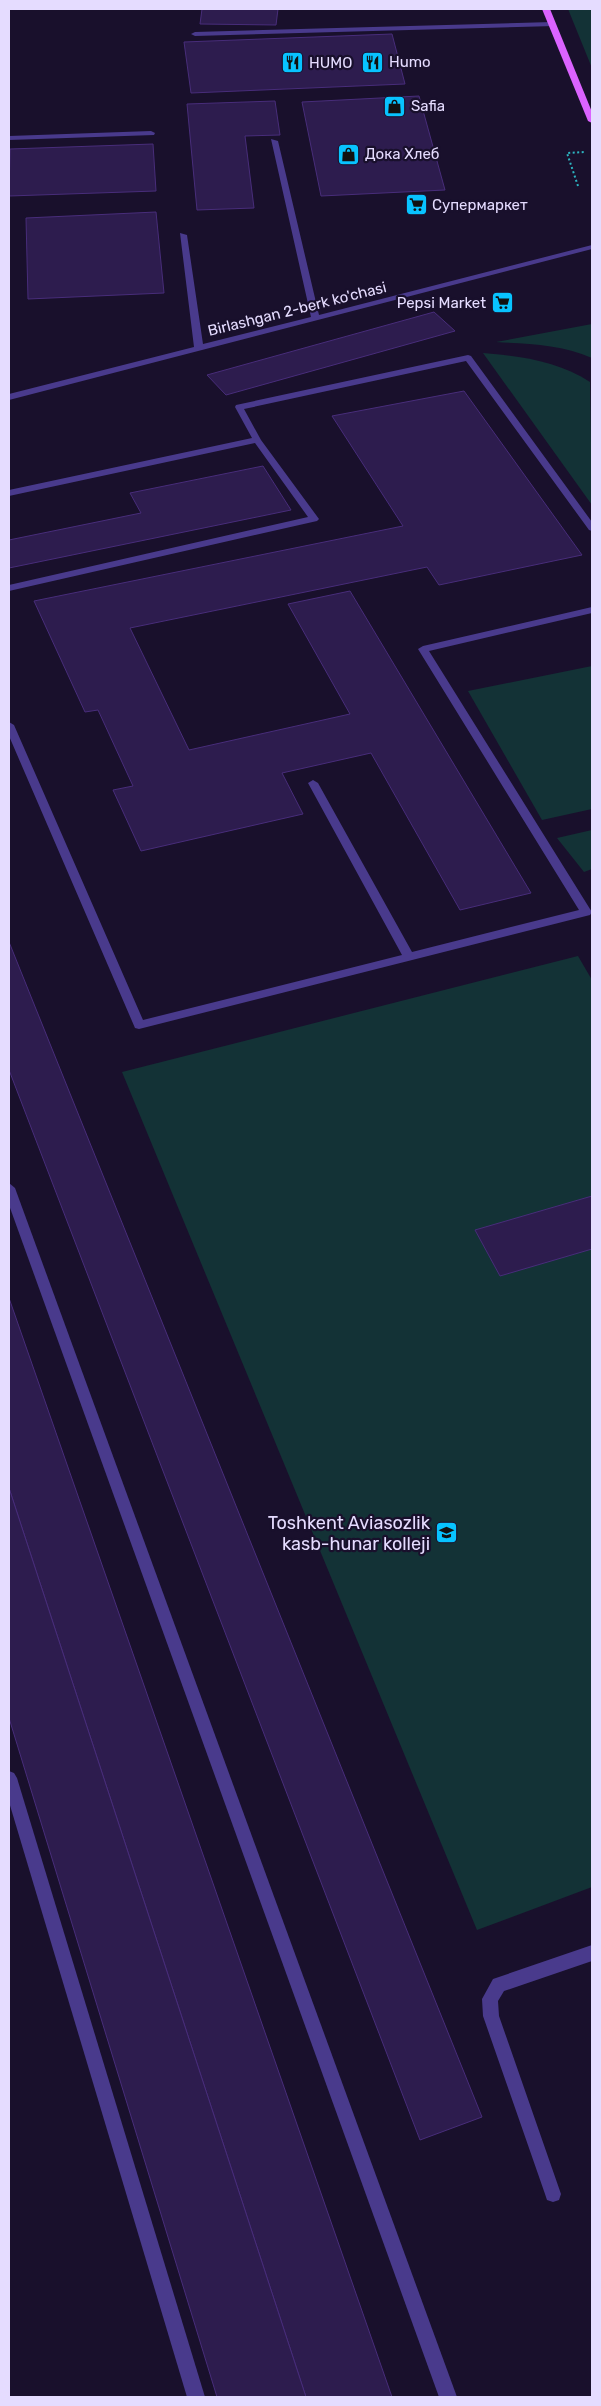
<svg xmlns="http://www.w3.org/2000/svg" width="601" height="2406" font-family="Rubik,sans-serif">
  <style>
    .green { fill: #133236 }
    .building { fill: #2d1c4e; stroke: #482d7a }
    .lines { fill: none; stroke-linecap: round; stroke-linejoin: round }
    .path { stroke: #2db5c1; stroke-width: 2; stroke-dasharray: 2 2.5; stroke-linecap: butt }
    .minor { fill: #493a8c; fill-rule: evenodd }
    .major { fill: #db63ff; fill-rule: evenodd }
    .labels { text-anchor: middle; stroke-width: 4.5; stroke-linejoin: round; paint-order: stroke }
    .far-poi-label { font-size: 15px; fill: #e5dcff; stroke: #19102c; text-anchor: start }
    .far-street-label { font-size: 15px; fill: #e5dcff; stroke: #19102c }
    .poi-label { font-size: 18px; fill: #e5dcff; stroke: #19102c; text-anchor: end }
  </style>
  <rect width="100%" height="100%" fill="#19102c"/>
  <g class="green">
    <path d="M 568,9 L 592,9 L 592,68 Z"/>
    <path d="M 592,324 L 592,358 C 561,344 529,344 496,342 Z"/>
    <path d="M 483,353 C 520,356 558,361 590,382 L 592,505 Z"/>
    <path d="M 592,666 L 592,809 L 542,820 L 468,691 Z"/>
    <path d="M 592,830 L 592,869 L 584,872 L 557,838 Z"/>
    <path d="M 578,956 L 592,980 L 592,1887 L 477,1930 L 122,1072 Z"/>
  </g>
  <g class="building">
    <path d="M 202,9 L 278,9 L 276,25 L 200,24 Z"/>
    <path d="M 392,34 L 405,84 L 191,93 L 184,42 Z"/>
    <path d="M 419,96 L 445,190 L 321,196 L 302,102 Z"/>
    <path d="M 275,101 L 280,135 L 245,136 L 254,208 L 197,210 L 187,104 Z"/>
    <path d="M 153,144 L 156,191 L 9,196 L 10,149 Z"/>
    <path d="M 156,212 L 164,293 L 28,299 L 26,218 Z"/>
    <path d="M 434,312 L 455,331 L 226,395 L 207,375 Z"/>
    <path d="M 464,391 L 582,555 L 439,585 L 427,567 L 130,628 L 189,750 L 350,714 L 288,604 L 350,591 L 531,893 L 460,910 L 371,753 L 282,773 L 303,814 L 141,851 L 113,790 L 133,786 L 98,710 L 85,712 L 34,601 L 403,526 L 332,416 Z"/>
    <path d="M 263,466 L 291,510 L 9,568 L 9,540 L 141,513 L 130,493 Z"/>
    <path d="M 9,942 L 482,2117 L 420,2140 L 9,1070 Z"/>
    <path d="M 592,1196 L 592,1249 L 500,1276 L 475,1230 Z"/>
    <path d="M 9,1298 L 392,2397 L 306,2397 L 9,1488 Z"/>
    <path d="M 9,1488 L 306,2397 L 217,2397 L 9,1718 Z"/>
  </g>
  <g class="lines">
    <path class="path" d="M 578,186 L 567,153 L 584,152"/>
    <g class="minor">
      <path d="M 552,22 L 555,22 L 555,26 L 195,36 L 191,34 L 195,32 Z"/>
      <path d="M 151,131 L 155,133 L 154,135 L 9,140 L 9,136 Z"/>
      <path d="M 271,139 L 278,141 L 319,315 L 592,245 L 592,249 L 9,400 L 9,394 L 194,347 L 180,233 L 187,235 L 203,344 L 311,317 Z"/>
      <path d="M 468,355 L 471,356 L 592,522 L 592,531 L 589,530 L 466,361 L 244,409 L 261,440 L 319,519 L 317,521 L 9,591 L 9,585 L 308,517 L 255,443 L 9,496 L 9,490 L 252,438 L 235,407 L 236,405 Z"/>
      <path d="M 592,607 L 592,613 L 429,651 L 590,909 L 592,912 L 590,915 L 139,1029 L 135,1028 L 9,736 L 9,722 L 14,725 L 143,1020 L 402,955 L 308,783 L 313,780 L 318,783 L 412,952 L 579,910 L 418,649 L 423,646 Z"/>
      <path d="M 9,1183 L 15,1188 L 457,2397 L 439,2397 L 9,1205 Z"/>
      <path d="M 9,1771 L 14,1773 L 17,1778 L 205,2397 L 187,2397 L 9,1802 Z"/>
      <path d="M 592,1945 L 592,1961 L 504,1991 L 498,2001 L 499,2016 L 561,2194 L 559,2200 L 553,2202 L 547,2200 L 545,2194 L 483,2016 L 482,1999 L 493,1979 Z"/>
    </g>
    <path class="major" d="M 542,9 L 550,9 L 592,112 L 592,123 L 588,121 Z"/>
  </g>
  <defs>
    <symbol id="restaurant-square" viewBox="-11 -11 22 22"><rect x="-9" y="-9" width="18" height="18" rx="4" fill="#08c3ff" stroke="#19102c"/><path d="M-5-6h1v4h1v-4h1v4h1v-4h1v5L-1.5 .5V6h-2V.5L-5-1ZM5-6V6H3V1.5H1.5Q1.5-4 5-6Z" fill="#111"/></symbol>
    <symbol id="shop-square" viewBox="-11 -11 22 22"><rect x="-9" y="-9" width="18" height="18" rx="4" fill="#08c3ff" stroke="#19102c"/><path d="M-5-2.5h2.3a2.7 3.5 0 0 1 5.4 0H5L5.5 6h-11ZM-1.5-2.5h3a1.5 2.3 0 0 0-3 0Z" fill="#111"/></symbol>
    <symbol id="supermarket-square" viewBox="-11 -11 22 22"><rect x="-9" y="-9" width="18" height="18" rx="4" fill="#08c3ff" stroke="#19102c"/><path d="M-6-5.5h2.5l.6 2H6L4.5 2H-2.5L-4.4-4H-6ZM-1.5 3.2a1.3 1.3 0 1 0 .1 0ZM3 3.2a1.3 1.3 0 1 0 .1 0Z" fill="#111"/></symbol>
    <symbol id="university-square" viewBox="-11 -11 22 22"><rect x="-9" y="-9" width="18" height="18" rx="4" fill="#08c3ff" stroke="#19102c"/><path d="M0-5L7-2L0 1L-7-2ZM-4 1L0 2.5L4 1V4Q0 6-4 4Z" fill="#111"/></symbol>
  </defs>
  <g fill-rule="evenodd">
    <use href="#restaurant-square" x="360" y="50" width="25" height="25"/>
    <use href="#restaurant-square" x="280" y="50" width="25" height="25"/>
    <use href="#shop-square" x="382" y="94" width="25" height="25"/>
    <use href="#shop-square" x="336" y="142" width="25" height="25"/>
    <use href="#supermarket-square" x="404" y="192" width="25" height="25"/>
    <use href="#supermarket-square" x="490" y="290" width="25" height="25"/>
    <use href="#university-square" x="434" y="1520" width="25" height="25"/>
  </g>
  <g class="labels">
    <g class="far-poi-label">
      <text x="389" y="67">Humo</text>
      <text x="309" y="68">HUMO</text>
      <text x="411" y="111">Safia</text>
      <text x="365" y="159">Дока Хлеб</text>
      <text x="432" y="210">Супермаркет</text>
      <text x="486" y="308" text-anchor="end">Pepsi Market</text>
    </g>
    <g class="far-street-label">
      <text transform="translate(297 309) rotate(-14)" y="5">Birlashgan 2-berk ko'chasi</text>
    </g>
    <g class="poi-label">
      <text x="430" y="1529">Toshkent Aviasozlik<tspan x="430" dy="21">kasb-hunar kolleji</tspan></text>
    </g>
  </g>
  <rect width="601" height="2406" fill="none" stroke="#e5dcff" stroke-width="20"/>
</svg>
